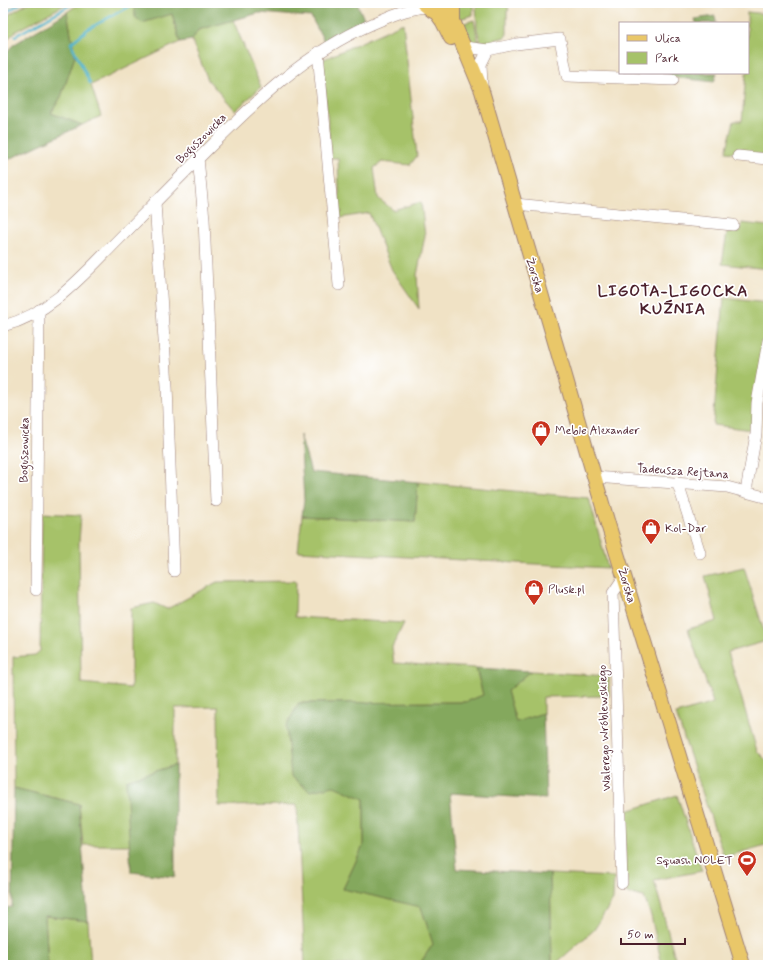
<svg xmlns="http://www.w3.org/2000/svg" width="771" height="968" font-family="Mynerve,sans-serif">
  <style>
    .green { fill: #a6c269; stroke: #78704a }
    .forest { fill: #84a85d; stroke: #676444 }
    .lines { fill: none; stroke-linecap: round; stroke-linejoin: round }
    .stream { stroke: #51b5cf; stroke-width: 2.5 }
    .minor-casing { stroke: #9d8078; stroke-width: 12 }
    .major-casing { stroke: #9d8078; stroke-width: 16 }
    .minor { stroke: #fff; stroke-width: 11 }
    .major { stroke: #e9c769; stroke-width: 14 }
    .labels { text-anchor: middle; stroke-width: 3.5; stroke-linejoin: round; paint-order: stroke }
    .street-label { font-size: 12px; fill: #4a1f2b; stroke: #fff }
    .poi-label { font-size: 12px; fill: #4a1f2b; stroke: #fff; text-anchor: start }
    .district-label { font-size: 16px; font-weight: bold; letter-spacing: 1px; fill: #4a1f2b; stroke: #fff }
  </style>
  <rect width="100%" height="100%" fill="#fff"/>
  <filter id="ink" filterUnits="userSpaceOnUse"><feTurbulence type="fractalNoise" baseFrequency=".025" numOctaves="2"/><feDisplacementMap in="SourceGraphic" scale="8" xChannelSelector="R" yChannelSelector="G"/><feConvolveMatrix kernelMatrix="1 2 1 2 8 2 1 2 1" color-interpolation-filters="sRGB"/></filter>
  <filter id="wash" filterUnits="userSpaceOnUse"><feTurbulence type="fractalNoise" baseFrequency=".012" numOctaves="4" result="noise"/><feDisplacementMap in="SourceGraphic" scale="16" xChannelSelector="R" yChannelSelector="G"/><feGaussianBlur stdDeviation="0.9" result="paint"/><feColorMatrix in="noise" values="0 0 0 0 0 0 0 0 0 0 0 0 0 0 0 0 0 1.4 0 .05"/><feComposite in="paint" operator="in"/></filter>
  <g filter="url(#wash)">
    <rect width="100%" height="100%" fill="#f0e2c5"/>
    <g class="green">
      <path d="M 28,3 L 68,3 L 16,31 L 3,44 L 3,18 Z"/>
      <path d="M 80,3 L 134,3 L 172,14 L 180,42 L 91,85 L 101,116 L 82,125 L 51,113 L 61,97 L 75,56 L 67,12 Z"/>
      <path d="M 460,3 L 473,3 L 473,15 L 456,20 L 455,12 Z"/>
      <path d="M 476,3 L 506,3 L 509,10 L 507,11 L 507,34 L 505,37 L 481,44 L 477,29 Z"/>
      <path d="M 747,12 L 768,14 L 768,114 L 766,124 L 768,125 L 768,156 L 726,152 L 734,121 L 742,121 L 746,73 L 748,73 Z"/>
      <path d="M 233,20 L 261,87 L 235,111 L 208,80 L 192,40 L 198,30 Z"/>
      <path d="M 474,20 L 479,46 L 468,42 L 458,25 Z"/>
      <path d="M 403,23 L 417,156 L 410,165 L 382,162 L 374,168 L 378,198 L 393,210 L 421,202 L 425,236 L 417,275 L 419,309 L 392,270 L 369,213 L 340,218 L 338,158 L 331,158 L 322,60 Z"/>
      <path d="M 742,223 L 768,226 L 768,269 L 722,264 L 727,232 L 740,232 Z"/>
      <path d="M 724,298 L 768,303 L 768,323 L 752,430 L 713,425 Z"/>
      <path d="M 418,482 L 589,498 L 608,568 L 298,551 L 302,516 L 415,522 Z"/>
      <path d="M 42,513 L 81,515 L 79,542 L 81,683 L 131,688 L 131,608 L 154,603 L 167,609 L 217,582 L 296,581 L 295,617 L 404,623 L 392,647 L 394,663 L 476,668 L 483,695 L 466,702 L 299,703 L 310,791 L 334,785 L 364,799 L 364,844 L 343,889 L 421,906 L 433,944 L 419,965 L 305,965 L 297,805 L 219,806 L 218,707 L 175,708 L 175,765 L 127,780 L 131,845 L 83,845 L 79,804 L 14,788 L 13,657 L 35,655 L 40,651 Z"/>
      <path d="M 744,567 L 767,641 L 728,652 L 757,751 L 768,762 L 768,850 L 766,845 L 724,857 L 676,714 L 713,703 L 688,629 L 717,621 L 705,576 Z"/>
      <path d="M 531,671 L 609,676 L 609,696 L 543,697 L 543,713 L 516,722 L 507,691 Z"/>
      <path d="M 677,795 L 702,871 L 654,880 L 677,965 L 662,965 L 651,916 L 644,897 L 626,893 L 624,812 Z"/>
      <path d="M 550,874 L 614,877 L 613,900 L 594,930 L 554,965 L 552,963 Z"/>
      <path d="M 45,916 L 88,921 L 91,965 L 48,965 Z"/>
    </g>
    <g class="forest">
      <path d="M 134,3 L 357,3 L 364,19 L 324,41 L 311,17 L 259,13 L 198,30 L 192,40 L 180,42 L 172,14 L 142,23 L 135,17 Z"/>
      <path d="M 67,12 L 75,56 L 61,97 L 51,113 L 82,125 L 3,162 L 3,56 L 13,45 Z"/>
      <path d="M 715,16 L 716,23 L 696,23 L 695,19 Z"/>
      <path d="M 670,73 L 717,73 L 714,82 L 670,77 Z"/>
      <path d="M 300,435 L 311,472 L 418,482 L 415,522 L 302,516 L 304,500 Z"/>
      <path d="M 476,668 L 531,671 L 507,691 L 516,722 L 543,713 L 546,799 L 450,793 L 457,869 L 550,874 L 552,963 L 549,965 L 419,965 L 433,944 L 421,907 L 343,889 L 364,844 L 364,799 L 334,786 L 310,791 L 291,776 L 286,726 L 299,703 L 466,702 L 483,695 Z"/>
      <path d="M 175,765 L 175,877 L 131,872 L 126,780 Z"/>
      <path d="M 14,788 L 79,804 L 88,921 L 45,916 L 48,965 L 3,965 L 3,908 L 12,907 Z"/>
    </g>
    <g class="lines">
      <g class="stream">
        <path d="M 288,3 L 291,8"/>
        <path d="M 3,14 L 21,3"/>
        <path d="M 15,36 L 74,3"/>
        <path d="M 3,50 L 6,46"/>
        <path d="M 90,83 L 71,43 L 88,29 L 135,3"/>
      </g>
    </g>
  </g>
  <g filter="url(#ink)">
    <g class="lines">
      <defs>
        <g id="minor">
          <path d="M 465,47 L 488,50 L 516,44 L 560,39 L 567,76 L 673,80"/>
          <path d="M 318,52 L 339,285"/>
          <path d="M 482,85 L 481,64 L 488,50"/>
          <path d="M 738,156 L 768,159"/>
          <path d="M 198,158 L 204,219 L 216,501"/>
          <path d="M 155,202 L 167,386 L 174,571"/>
          <path d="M 515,204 L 733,225"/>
          <path d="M 3,326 C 51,314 84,274 118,240 C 147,211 176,181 205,152 C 256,101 305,53 372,24 C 390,16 406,9 426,7"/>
          <path d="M 595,477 L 727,487 L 768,498"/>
          <path d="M 678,484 L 700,553"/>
          <path d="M 746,491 L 756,434 L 757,403 L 768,341"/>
          <path d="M 36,590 L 39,310"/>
          <path d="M 622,883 L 613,593 L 624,577"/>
        </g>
        <g id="major">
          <path d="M 423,3 L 433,11 L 445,12"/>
          <path d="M 453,7 L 453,21 L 482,91 L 608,524 L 743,965"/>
          <path d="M 436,12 L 443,22 L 451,38"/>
        </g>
      </defs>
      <use href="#minor" class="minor-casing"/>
      <use href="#major" class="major-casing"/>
      <use href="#minor" class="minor"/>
      <use href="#major" class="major"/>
    </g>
  </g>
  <defs>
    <symbol id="shop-pin" viewBox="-11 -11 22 30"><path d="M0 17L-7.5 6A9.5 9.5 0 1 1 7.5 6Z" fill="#c8321e" stroke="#fff"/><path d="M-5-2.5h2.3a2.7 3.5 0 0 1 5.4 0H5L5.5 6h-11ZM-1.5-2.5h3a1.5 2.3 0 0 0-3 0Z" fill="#fff"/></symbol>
    <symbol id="stadium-pin" viewBox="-11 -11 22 30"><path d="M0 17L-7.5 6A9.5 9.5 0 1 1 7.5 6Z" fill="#c8321e" stroke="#fff"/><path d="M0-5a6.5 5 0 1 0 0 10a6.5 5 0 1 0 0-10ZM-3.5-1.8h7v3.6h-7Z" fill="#fff"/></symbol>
  </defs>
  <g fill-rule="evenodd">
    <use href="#shop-pin" x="530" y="419" width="22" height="30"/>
    <use href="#shop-pin" x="640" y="517" width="22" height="30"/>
    <use href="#shop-pin" x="523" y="578" width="22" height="30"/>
    <use href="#stadium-pin" x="736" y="849" width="22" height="30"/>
  </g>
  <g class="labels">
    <g class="street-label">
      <text transform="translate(201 138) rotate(-45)" y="4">Boguszowicka</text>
      <text transform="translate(535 275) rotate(73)" y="4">Żorska</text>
      <text transform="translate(24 450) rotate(-89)" y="4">Boguszowicka</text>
      <text transform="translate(683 471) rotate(4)" y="4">Tadeusza Rejtana</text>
      <text transform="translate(627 585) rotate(73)" y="4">Żorska</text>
      <text transform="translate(604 728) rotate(-92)" y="4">Walerego Wróblewskiego</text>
    </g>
    <g class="poi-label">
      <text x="555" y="434">Meble Alexander</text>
      <text x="665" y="532">Kol-Dar</text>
      <text x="548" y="593">Plusk.pl</text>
      <text x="733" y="864" text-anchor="end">Squash NOLET</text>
    </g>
    <g class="district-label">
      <text x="673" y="296">LIGOTA-LIGOCKA<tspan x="673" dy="18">KUŹNIA</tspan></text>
    </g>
  </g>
  <rect width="771" height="968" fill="none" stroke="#fff" stroke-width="16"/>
  <rect x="619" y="22" width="130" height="52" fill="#ffffff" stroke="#b7a5aa"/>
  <rect x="627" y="35" width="20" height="6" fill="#e9c769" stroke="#b7a5aa"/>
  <text x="655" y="42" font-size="12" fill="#4a1f2b">Ulica</text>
  <rect x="627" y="52" width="20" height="12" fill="#a6c269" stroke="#b7a5aa"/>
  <text x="655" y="62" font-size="12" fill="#4a1f2b">Park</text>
  <path d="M621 938v6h64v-6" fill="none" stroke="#4a1f2b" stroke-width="2"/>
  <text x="627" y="938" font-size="12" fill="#4a1f2b" stroke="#ffffff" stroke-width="3" paint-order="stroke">50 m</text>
</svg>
